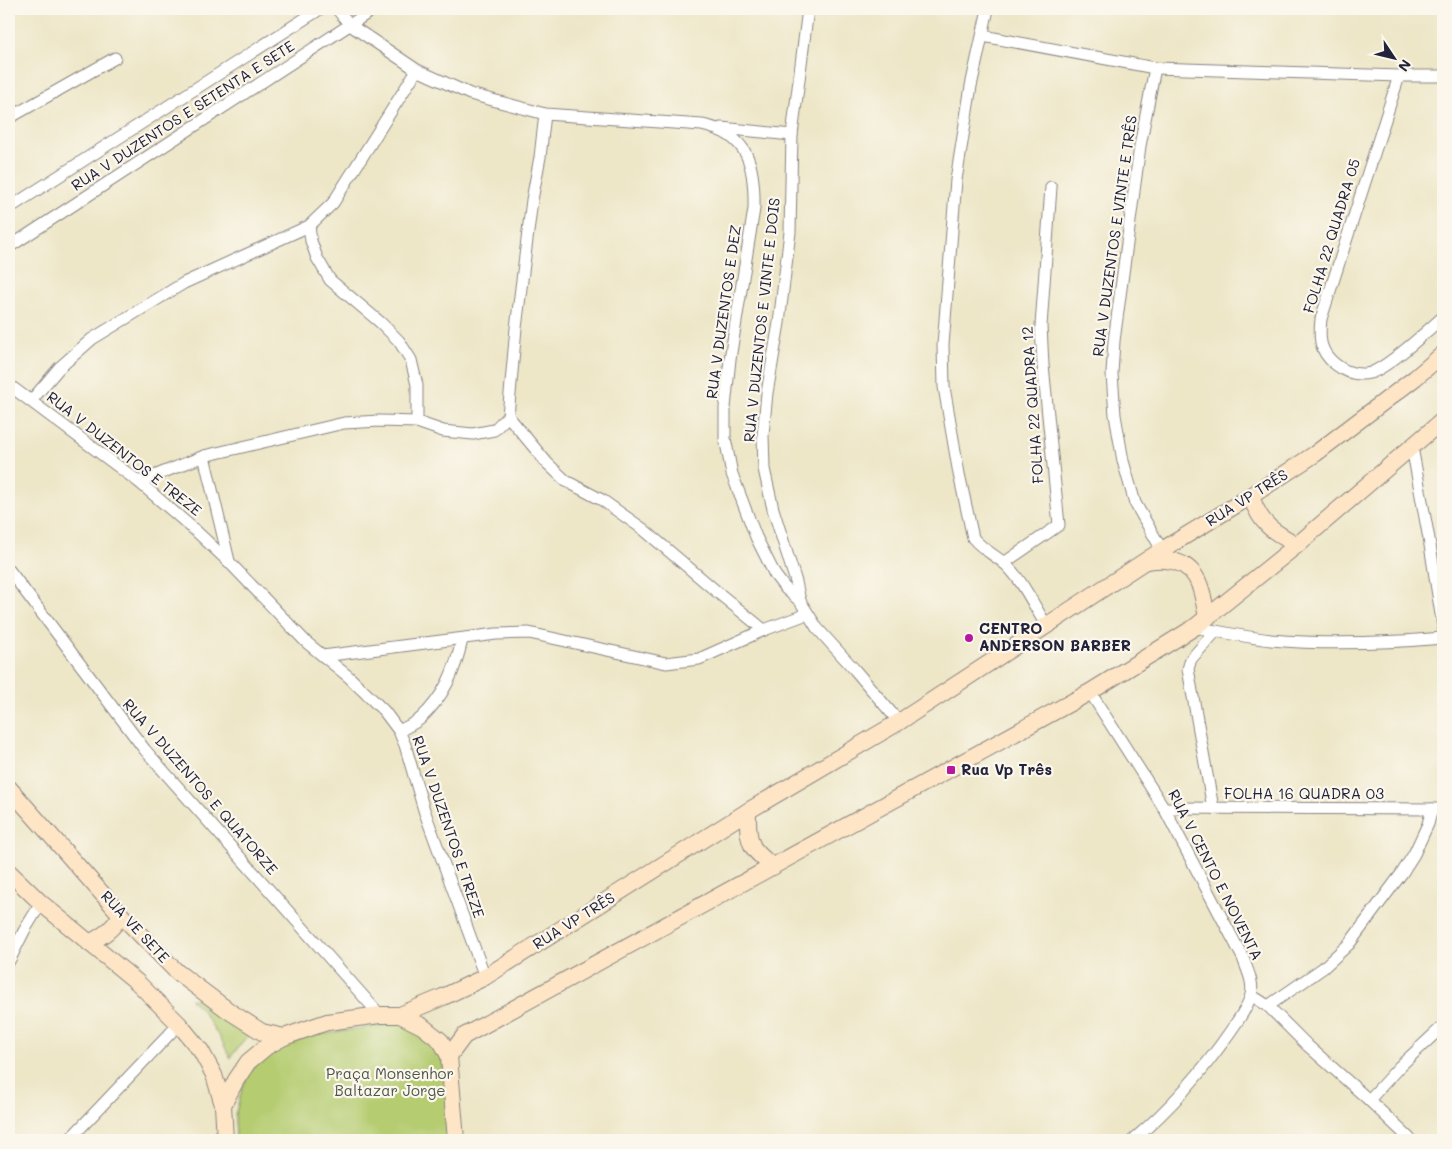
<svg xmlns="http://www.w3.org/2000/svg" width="1452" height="1149" font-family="Mali,sans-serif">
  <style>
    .green { fill: #b5cc71; stroke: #6c7756 }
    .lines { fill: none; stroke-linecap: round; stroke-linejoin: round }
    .minor-casing { stroke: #888481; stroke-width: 13 }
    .secondary-casing { stroke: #888481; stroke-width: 18 }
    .minor { stroke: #fff; stroke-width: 11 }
    .secondary { stroke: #fee5c5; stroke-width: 16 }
    .poi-dot { fill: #b5179e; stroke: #fbf7ec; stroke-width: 2 }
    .labels { text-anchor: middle; stroke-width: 4.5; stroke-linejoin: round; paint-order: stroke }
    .street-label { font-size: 15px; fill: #22223b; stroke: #fbf7ec }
    .poi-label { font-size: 15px; font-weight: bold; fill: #22223b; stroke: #fbf7ec; text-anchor: start }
    .park-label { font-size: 15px; fill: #4e554b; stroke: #fbf7ec }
  </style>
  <rect width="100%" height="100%" fill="#fbf7ec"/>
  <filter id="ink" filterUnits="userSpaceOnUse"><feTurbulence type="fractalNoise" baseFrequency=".02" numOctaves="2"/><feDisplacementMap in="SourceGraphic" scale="10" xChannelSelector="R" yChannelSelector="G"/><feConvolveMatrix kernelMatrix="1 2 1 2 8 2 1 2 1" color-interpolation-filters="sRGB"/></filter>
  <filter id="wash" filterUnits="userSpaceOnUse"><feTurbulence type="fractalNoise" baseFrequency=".0096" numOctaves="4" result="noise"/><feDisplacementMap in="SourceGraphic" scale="20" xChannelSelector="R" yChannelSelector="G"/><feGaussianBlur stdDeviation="1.12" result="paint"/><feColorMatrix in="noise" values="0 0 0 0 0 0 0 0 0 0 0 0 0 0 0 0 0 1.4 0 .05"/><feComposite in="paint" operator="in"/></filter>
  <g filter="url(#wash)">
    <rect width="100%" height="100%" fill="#ede6c7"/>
    <g class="green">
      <path d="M 190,999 L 203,999 L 254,1032 L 243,1041 L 230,1058 L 223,1043 L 201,1009 Z"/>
      <path d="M 409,1021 L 441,1051 L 453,1140 L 236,1140 L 235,1115 L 243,1086 L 252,1069 L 264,1055 L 288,1044 L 310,1036 Z"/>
    </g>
  </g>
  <g filter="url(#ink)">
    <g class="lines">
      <defs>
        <g id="minor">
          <path d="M 337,9 L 350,25 L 417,70 L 470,94 L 545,114 L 702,125 C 749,134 755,166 754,209 L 730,359 L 725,408 L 725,438 L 732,474 L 756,537 L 775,575 L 785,588 L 800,601 L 817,628 L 855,670 L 899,722"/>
          <path d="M 988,9 L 971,86 L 956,180 L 943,345 L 944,387 L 959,474 L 973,538 C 982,549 993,554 1004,563 C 1022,579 1033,604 1046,625"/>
          <path d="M 983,36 L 1155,68 L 1399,76 L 1443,76"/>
          <path d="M 1155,68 L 1140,146 L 1114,341 L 1112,374 L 1115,415 L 1123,461 L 1135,503 L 1162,550"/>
          <path d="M 1399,76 L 1321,319 C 1319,338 1319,351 1335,364 C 1345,372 1357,376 1370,373 C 1388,368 1428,330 1443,317"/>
          <path d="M 9,118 L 115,58"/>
          <path d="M 721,128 L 792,135"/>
          <path d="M 9,208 L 320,9"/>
          <path d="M 309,226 L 311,241 L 317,258 L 330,280 L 381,323 L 399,341 L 411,360 L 417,385 L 417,422"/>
          <path d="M 9,247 L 374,9"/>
          <path d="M 9,385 L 139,482 L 197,532 L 229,562 L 306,642 L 349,677 L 384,711 L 399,731 L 405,745 L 424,810 L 485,977"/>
          <path d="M 31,401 L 59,368 L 92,339 L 184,283 L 309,226 L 333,203 L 417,70"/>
          <path d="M 508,416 L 547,463 L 566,481 L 602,500 L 643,529 L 716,591 L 764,630"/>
          <path d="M 1412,447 L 1429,539 L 1443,627"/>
          <path d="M 204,456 L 229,561"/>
          <path d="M 139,482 L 204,456 L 344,423 L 380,421 L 417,422 L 443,431 L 473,434 L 494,430 L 508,416 L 516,328 L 532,200 L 540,157 L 545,114"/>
          <path d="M 1004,563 L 1059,525 L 1043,365 L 1041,326 L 1051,187"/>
          <path d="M 9,570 L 145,750 L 380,1015"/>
          <path d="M 800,601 L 796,582 L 773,509 L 764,469 L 763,435 L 767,393 L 779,323 L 790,232 L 792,135 L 808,9"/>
          <path d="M 1195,627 C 1220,632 1245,637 1271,640 C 1328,645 1386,643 1443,638"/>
          <path d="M 323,656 L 496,634 L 529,633 L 666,663 L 699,659 L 764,630 L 807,614"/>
          <path d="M 1090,692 L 1164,808 L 1243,958 C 1247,970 1254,982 1251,995 C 1248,1007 1239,1019 1232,1029 C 1204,1070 1171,1108 1133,1140"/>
          <path d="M 399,731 C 406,727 414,724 420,719 C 444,697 455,671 462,640"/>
          <path d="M 1164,808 L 1443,809"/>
          <path d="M 1213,808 L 1188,669 L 1191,659 L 1216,631"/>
          <path d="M 9,961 L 24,931 L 41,903"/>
          <path d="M 1251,995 L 1268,1006 L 1308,1046 L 1369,1100 L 1411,1140"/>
          <path d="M 1268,1006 L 1323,968 L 1349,944 L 1402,873 L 1414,854 L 1428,824 L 1432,809"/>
          <path d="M 1369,1100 L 1399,1067 L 1443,1026"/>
          <path d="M 69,1140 L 179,1024"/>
        </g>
        <g id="secondary">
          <path d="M 1251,496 C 1260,524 1272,531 1297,545"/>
          <path d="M 1146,561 C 1153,560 1160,559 1166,560 C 1200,563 1202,591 1207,618"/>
          <path d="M 9,788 L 121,915 L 177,972 L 229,1011 L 262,1032 L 284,1037"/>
          <path d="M 748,811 C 748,823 747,837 753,847 C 757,854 767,861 773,867"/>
          <path d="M 9,872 L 41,903 L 137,982 L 179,1024 L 201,1051 L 214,1075 L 223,1105"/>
          <path d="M 89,943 C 103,936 113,929 121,915"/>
          <path d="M 400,1015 L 443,997 L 485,977 L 748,811 L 899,722 L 1162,550 L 1251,496 L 1315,454 L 1415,378 L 1443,354"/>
          <path d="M 449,1056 L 464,1036 L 1090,692 L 1195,627 L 1297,545 L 1443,420"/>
          <path d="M 225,1140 L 223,1105 L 236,1080 L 248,1062 L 266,1047 L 284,1037 L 327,1022 L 380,1015 L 400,1015 L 422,1026 L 441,1041 L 449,1056 L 456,1140"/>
        </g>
      </defs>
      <use href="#minor" class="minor-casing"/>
      <use href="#secondary" class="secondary-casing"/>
      <use href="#minor" class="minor"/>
      <use href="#secondary" class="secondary"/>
    </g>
  </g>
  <g class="poi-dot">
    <circle cx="969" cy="638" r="5"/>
    <rect x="946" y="765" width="10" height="10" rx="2.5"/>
  </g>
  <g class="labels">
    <g class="street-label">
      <text transform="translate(183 116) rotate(-33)" y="5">RUA V DUZENTOS E SETENTA E SETE</text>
      <text transform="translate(1115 236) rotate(-82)" y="5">RUA V DUZENTOS E VINTE E TRÊS</text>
      <text transform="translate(1332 236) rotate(-73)" y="5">FOLHA 22 QUADRA 05</text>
      <text transform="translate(724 312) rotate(-82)" y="5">RUA V DUZENTOS E DEZ</text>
      <text transform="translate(762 320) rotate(-84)" y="5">RUA V DUZENTOS E VINTE E DOIS</text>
      <text transform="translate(1033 405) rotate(-94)" y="5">FOLHA 22 QUADRA 12</text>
      <text transform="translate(124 454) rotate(38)" y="5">RUA V DUZENTOS E TREZE</text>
      <text transform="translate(1247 498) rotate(-32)" y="5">RUA VP TRÊS</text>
      <text transform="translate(200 787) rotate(49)" y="5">RUA V DUZENTOS E QUATORZE</text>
      <text x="1304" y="799">FOLHA 16 QUADRA 03</text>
      <text transform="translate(448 827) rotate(71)" y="5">RUA V DUZENTOS E TREZE</text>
      <text transform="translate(1215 875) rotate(63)" y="5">RUA V CENTO E NOVENTA</text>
      <text transform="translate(574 921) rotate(-32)" y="5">RUA VP TRÊS</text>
      <text transform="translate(135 927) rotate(47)" y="5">RUA VE SETE</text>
    </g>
    <g class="poi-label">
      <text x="979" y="634">CENTRO<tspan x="979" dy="17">ANDERSON BARBER</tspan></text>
      <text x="961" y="775">Rua Vp Três</text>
    </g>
    <g class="park-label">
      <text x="390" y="1079">Praça Monsenhor<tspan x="390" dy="17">Baltazar Jorge</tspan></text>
    </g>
  </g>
  <rect width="1452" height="1149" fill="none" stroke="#fbf7ec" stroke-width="30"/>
  <g transform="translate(1394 58) rotate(125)" stroke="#fbf7ec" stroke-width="4" paint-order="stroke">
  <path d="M0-4L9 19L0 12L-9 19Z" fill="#22223b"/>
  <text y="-8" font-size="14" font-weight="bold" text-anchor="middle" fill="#22223b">N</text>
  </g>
</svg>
